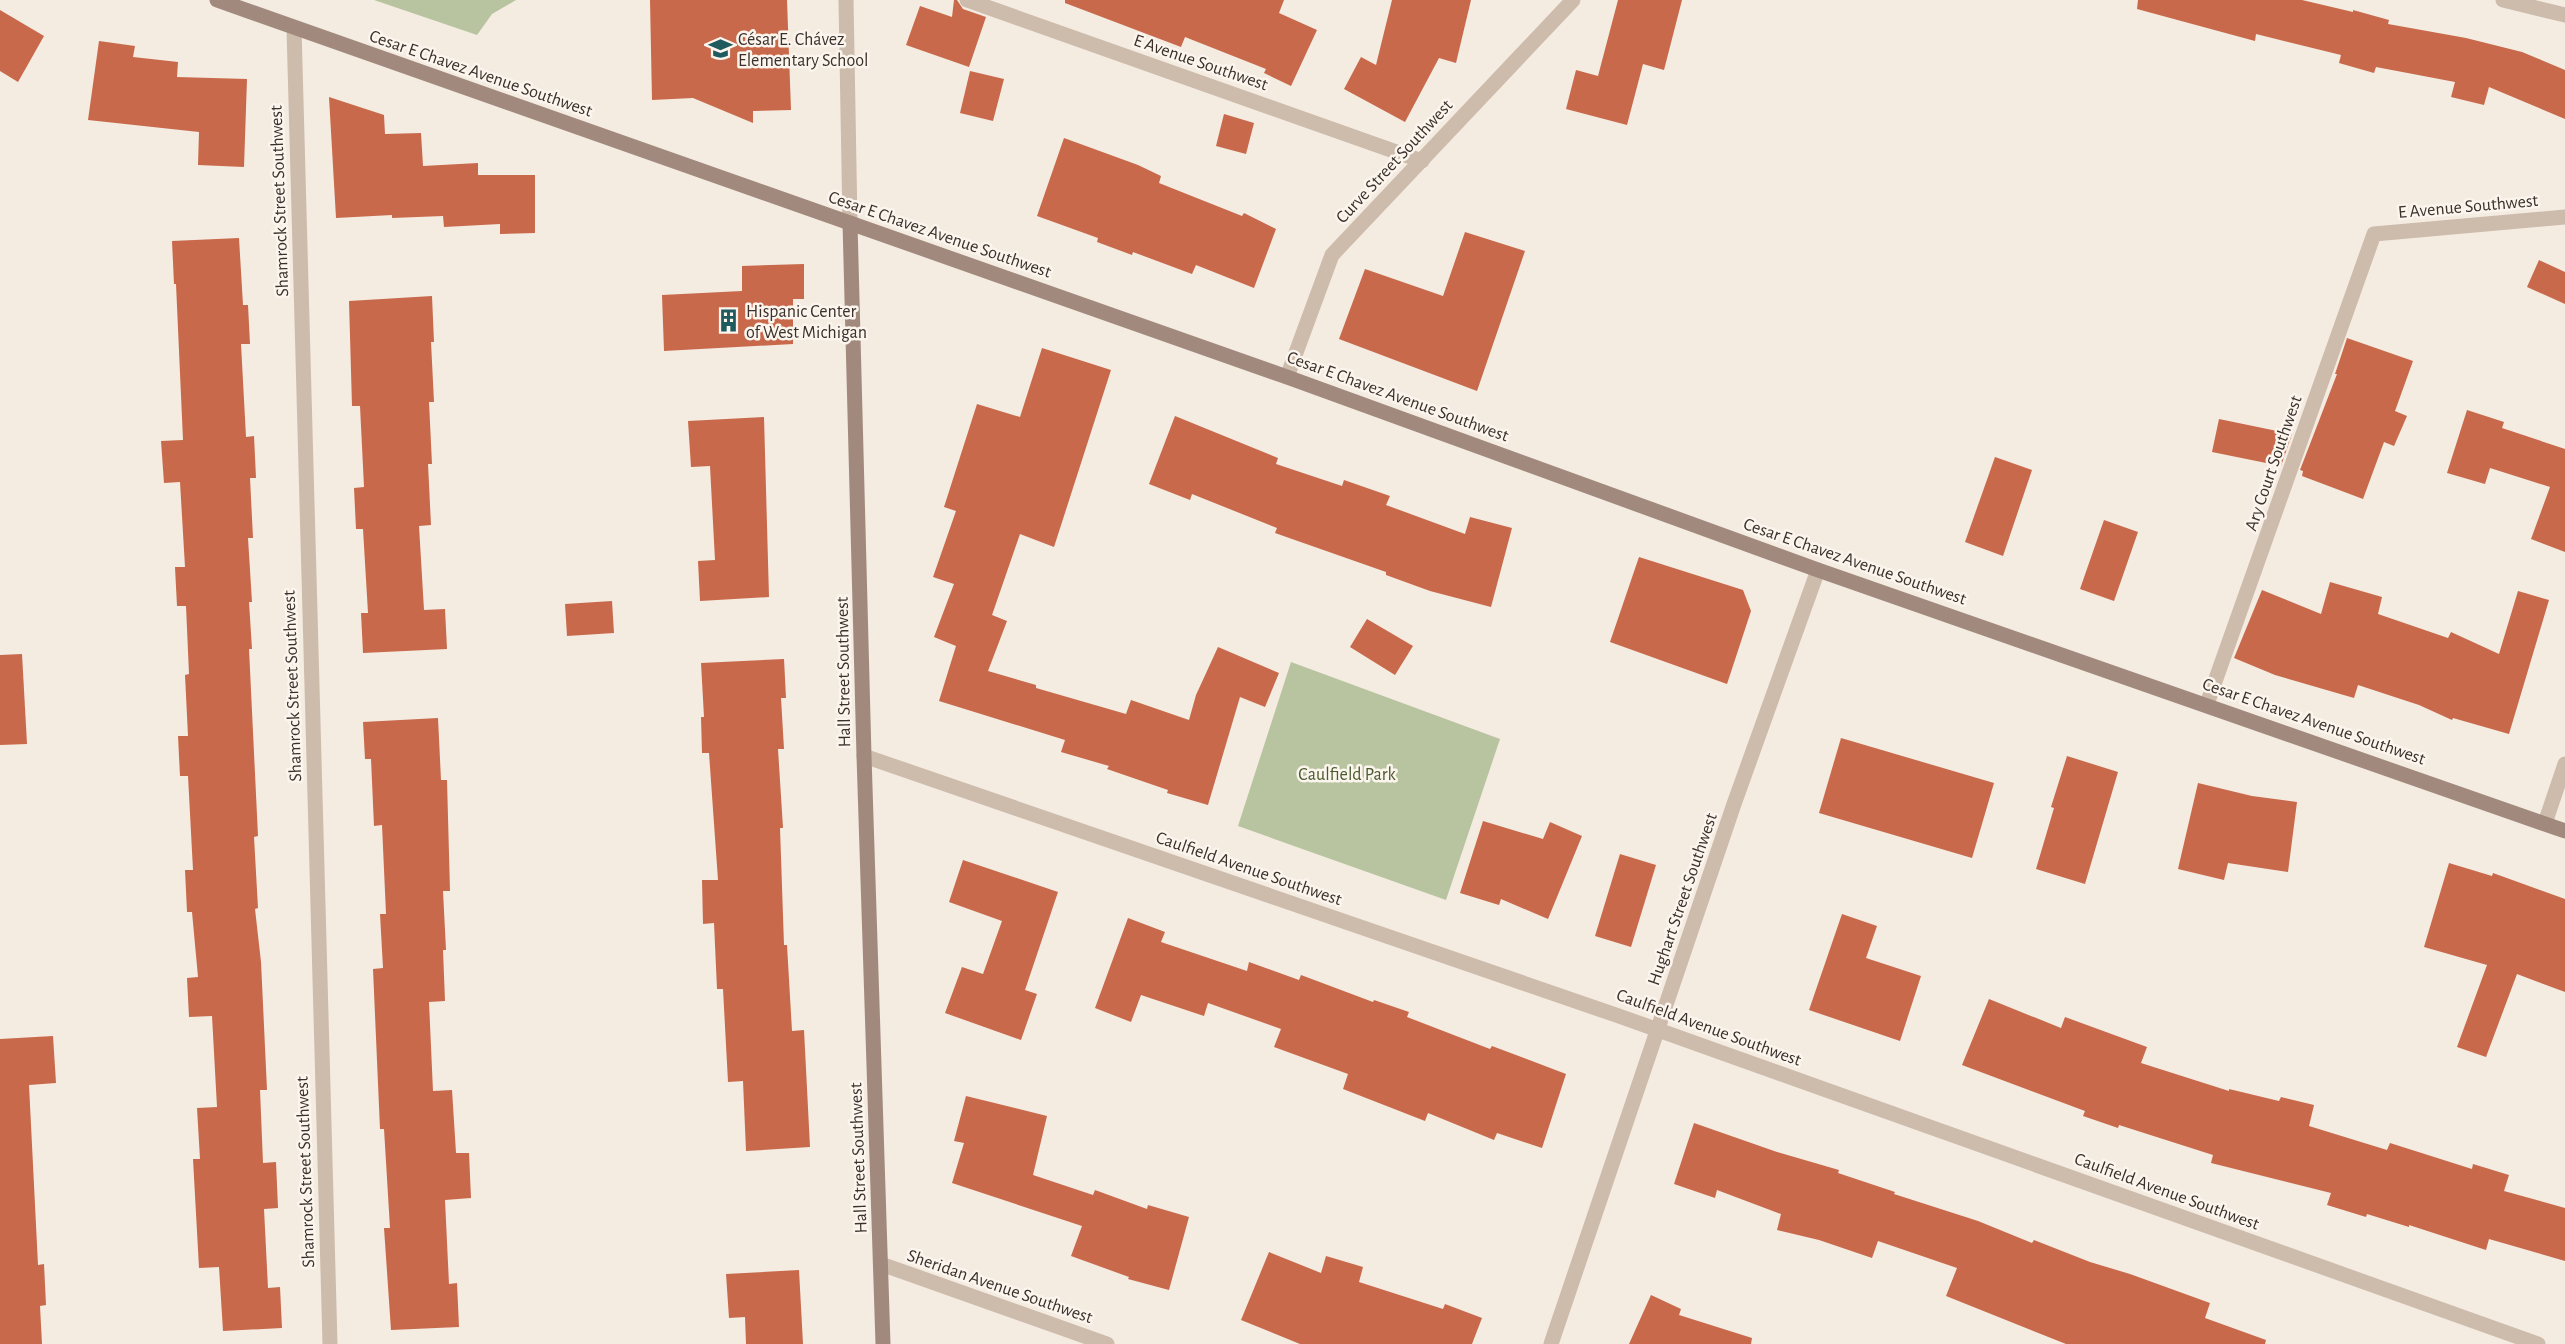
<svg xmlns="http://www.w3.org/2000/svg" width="2565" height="1344" font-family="'Alegreya Sans',sans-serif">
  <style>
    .green { fill: #b8c4a0 }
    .building { fill: #c8694b }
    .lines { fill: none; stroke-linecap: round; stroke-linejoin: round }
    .minor { stroke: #cdbbac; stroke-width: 15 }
    .secondary { stroke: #a18a7d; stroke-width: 15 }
    .labels { text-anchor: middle; stroke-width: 5; stroke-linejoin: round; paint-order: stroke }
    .poi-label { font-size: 18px; fill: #3b302b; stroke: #fbf5ee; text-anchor: start }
    .street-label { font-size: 18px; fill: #3b302b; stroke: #fbf5ee }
    .park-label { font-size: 18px; fill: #4a5a2e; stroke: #fbf5ee }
  </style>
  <rect width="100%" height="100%" fill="#f4ebe1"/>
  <g class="green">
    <path d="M 374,0 L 516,0 L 492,14 L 477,35 Z"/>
    <path d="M 1291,662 L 1500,739 L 1446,900 L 1238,826 Z"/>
  </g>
  <g class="building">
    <path d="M 650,0 L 787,0 L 791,110 L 753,111 L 753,123 L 693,98 L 652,100 Z"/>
    <path d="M 954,0 L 957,0 L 963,9 L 986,17 L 969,67 L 906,45 L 920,6 L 952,17 Z"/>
    <path d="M 1065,0 L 1284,0 L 1279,13 L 1317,30 L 1291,86 L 1264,73 L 1266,69 L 1185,37 L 1181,47 L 1065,3 Z"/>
    <path d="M 1392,0 L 1471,0 L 1456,63 L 1439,58 L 1405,122 L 1344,89 L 1361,57 L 1376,65 Z"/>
    <path d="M 1618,0 L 1682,0 L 1664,70 L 1643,64 L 1627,125 L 1566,109 L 1576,70 L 1598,76 Z"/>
    <path d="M 2138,0 L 2302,0 L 2353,12 L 2353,10 L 2389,20 L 2388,24 L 2466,38 L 2522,52 L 2565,70 L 2565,119 L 2489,87 L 2484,105 L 2451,97 L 2455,82 L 2376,67 L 2374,73 L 2339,63 L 2341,55 L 2256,34 L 2255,41 L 2137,9 Z"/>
    <path d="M 0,10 L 44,36 L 18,82 L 0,71 Z"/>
    <path d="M 99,41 L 135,46 L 133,57 L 178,62 L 177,77 L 247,79 L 244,167 L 198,165 L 199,132 L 88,120 Z"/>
    <path d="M 970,71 L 1004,79 L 993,121 L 960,113 Z"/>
    <path d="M 329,97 L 384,115 L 385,134 L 421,133 L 423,166 L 478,163 L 478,175 L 535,175 L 535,233 L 500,234 L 500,224 L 444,227 L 443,216 L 392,218 L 392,215 L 336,218 Z"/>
    <path d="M 1224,114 L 1254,123 L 1246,154 L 1216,146 Z"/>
    <path d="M 1064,138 L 1138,165 L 1161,176 L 1159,183 L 1242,216 L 1244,213 L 1276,229 L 1254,288 L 1196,265 L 1192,274 L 1133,252 L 1132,255 L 1097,242 L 1098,238 L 1037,216 Z"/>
    <path d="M 1465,232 L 1525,251 L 1477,391 L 1339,339 L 1365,269 L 1443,296 Z"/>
    <path d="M 239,238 L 243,305 L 248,305 L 250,344 L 241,344 L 246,437 L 254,436 L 256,478 L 250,478 L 253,538 L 248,538 L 252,602 L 249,602 L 252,649 L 249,649 L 258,836 L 254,837 L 258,908 L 255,909 L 261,962 L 267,1090 L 260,1090 L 263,1163 L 276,1162 L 278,1208 L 264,1209 L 268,1288 L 280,1287 L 282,1328 L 223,1331 L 219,1267 L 199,1268 L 193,1159 L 200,1159 L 197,1108 L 217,1107 L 212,1016 L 189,1017 L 187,978 L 198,977 L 192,912 L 187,912 L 185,870 L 193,870 L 188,776 L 180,776 L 178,736 L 188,736 L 185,675 L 189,674 L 186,606 L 177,606 L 175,567 L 185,567 L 180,482 L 164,483 L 161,441 L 183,440 L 176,284 L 174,284 L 172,241 Z"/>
    <path d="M 2539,260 L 2565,272 L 2565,304 L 2527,287 Z"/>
    <path d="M 804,264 L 804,299 L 793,299 L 793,344 L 664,351 L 662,295 L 742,291 L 742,266 Z"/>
    <path d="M 432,296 L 434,342 L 431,342 L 434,402 L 429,402 L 432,464 L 428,464 L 431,525 L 419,526 L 424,610 L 445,609 L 447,649 L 363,653 L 361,613 L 368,613 L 363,529 L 356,529 L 354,488 L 364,487 L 360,406 L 352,406 L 349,301 Z"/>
    <path d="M 2347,338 L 2413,361 L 2395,411 L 2407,416 L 2394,446 L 2384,442 L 2363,499 L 2302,476 L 2303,471 L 2300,470 L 2337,374 L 2335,374 Z"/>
    <path d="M 1042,348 L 1111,370 L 1054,547 L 1020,534 L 992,615 L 1007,621 L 988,671 L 1036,685 L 1036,688 L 1126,714 L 1131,700 L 1189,720 L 1196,695 L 1218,647 L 1279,673 L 1265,707 L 1240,697 L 1208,805 L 1167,793 L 1168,790 L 1107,769 L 1109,766 L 1061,752 L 1065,740 L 939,701 L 956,646 L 934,637 L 954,584 L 933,577 L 956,511 L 944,507 L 977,404 L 1020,417 Z"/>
    <path d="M 2467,410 L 2504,422 L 2502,428 L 2565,449 L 2565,552 L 2531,539 L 2550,487 L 2490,468 L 2485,484 L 2447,473 Z"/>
    <path d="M 1175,416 L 1278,458 L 1276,464 L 1342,486 L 1344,480 L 1390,496 L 1386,505 L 1465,534 L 1470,517 L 1512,528 L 1491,607 L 1430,591 L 1386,575 L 1386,572 L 1275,533 L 1277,528 L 1192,494 L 1190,500 L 1149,484 Z"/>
    <path d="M 764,417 L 769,597 L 700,601 L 698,561 L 715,560 L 710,466 L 691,467 L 688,421 Z"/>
    <path d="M 2219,419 L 2292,434 L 2281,466 L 2212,452 Z"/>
    <path d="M 1995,457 L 2032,470 L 2003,556 L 1965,542 Z"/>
    <path d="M 2104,520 L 2138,532 L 2114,601 L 2080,589 Z"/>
    <path d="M 1639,557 L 1743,590 L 1751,611 L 1727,684 L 1610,642 Z"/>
    <path d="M 2330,582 L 2382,597 L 2378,614 L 2448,638 L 2451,632 L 2499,654 L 2518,591 L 2549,600 L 2509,734 L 2453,718 L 2452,720 L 2419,705 L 2358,685 L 2354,698 L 2275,675 L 2234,658 L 2262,590 L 2321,614 Z"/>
    <path d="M 612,601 L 614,633 L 567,636 L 565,604 Z"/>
    <path d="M 1367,619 L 1413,646 L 1395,675 L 1350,647 Z"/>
    <path d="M 22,654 L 27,744 L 0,745 L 0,655 Z"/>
    <path d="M 784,659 L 786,698 L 781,698 L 784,749 L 778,749 L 783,828 L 780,828 L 784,945 L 787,945 L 792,1031 L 804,1030 L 810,1147 L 746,1151 L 743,1081 L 728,1082 L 723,989 L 717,989 L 714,923 L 703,924 L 702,880 L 718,880 L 709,753 L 702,753 L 701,717 L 704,717 L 701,663 Z"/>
    <path d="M 438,718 L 441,780 L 447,780 L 450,891 L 443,891 L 446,950 L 443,950 L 445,1001 L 429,1002 L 433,1091 L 452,1090 L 456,1153 L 469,1153 L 471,1198 L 445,1200 L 449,1284 L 457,1283 L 459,1327 L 391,1330 L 384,1228 L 390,1228 L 384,1129 L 380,1129 L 373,969 L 383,968 L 380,914 L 386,914 L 382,825 L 374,826 L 371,759 L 365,759 L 363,722 Z"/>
    <path d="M 1841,738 L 1994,783 L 1972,858 L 1819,813 Z"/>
    <path d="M 2067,756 L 2118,772 L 2085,884 L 2036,869 L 2054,808 L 2051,807 Z"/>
    <path d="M 2198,783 L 2252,796 L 2297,802 L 2288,872 L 2228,863 L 2224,880 L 2178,869 Z"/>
    <path d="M 1483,821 L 1543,839 L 1550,822 L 1582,836 L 1548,919 L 1501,899 L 1499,905 L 1460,893 Z"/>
    <path d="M 1620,854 L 1656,865 L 1631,947 L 1595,936 Z"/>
    <path d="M 963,860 L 1058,892 L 1025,990 L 1037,994 L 1021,1040 L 945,1013 L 962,967 L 983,974 L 1002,921 L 949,902 Z"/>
    <path d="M 2449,863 L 2492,876 L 2493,873 L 2565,899 L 2565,992 L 2517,974 L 2486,1057 L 2457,1047 L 2487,965 L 2424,947 Z"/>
    <path d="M 1842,914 L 1877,926 L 1866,958 L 1921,976 L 1900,1041 L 1809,1010 Z"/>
    <path d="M 1128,918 L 1165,932 L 1161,942 L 1247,971 L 1249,962 L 1299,980 L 1301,975 L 1373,1002 L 1374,1000 L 1409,1012 L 1407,1017 L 1490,1049 L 1492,1046 L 1566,1074 L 1542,1148 L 1497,1133 L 1494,1140 L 1428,1113 L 1425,1121 L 1343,1089 L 1348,1074 L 1274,1047 L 1281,1029 L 1208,1003 L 1204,1016 L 1141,995 L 1131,1022 L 1095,1008 Z"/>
    <path d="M 1989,999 L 2061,1028 L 2065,1017 L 2147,1047 L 2141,1063 L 2229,1091 L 2229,1089 L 2279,1101 L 2281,1097 L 2314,1105 L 2309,1126 L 2387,1150 L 2390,1143 L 2472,1169 L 2473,1164 L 2509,1175 L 2504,1191 L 2565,1208 L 2565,1261 L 2489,1239 L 2486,1250 L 2409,1225 L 2409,1227 L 2367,1214 L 2366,1217 L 2327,1205 L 2331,1193 L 2211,1163 L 2213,1155 L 2119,1125 L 2118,1128 L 2083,1116 L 2085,1111 L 1962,1065 Z"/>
    <path d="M 53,1036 L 56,1083 L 29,1085 L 38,1265 L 44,1264 L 46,1305 L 40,1306 L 42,1344 L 0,1344 L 0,1039 Z"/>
    <path d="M 966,1096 L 1047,1116 L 1033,1175 L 1093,1195 L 1095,1190 L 1147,1209 L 1148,1205 L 1189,1217 L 1169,1290 L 1128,1279 L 1129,1277 L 1071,1256 L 1082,1226 L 952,1183 L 964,1143 L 954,1141 Z"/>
    <path d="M 1694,1123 L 1777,1152 L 1839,1170 L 1838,1173 L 1895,1192 L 1894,1194 L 1978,1221 L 2032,1243 L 2034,1240 L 2090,1262 L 2130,1274 L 2210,1303 L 2205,1318 L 2266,1340 L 2265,1344 L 2066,1344 L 1946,1296 L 1957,1268 L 1878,1241 L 1872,1258 L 1819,1240 L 1777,1230 L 1781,1214 L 1717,1190 L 1715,1198 L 1674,1184 Z"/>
    <path d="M 1269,1252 L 1321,1273 L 1326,1256 L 1363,1267 L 1359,1282 L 1443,1309 L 1445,1304 L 1482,1318 L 1472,1344 L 1300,1344 L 1241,1320 Z"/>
    <path d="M 799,1270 L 803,1344 L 746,1344 L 745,1317 L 729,1318 L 726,1274 Z"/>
    <path d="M 1651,1295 L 1681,1309 L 1679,1315 L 1752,1338 L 1751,1344 L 1629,1344 Z"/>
  </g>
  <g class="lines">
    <g class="minor">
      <path d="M 846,0 L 850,223"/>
      <path d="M 967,0 L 1422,161"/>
      <path d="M 2503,0 L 2565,15"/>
      <path d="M 294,28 L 330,1344"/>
      <path d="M 1287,377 L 1332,255 L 1573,0"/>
      <path d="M 2207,704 L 2374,234 L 2565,217"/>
      <path d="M 864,756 L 1616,1015 L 2538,1344"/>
      <path d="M 2545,823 L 2565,764"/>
      <path d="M 881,1264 L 1107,1344"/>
      <path d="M 1551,1344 L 1734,804 L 1818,570"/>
    </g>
    <g class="secondary">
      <path d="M 217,0 L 1287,377 L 1818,570 L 2565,831"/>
      <path d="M 850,223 L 864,756 L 883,1344"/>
    </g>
  </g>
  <defs>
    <symbol id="school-bare" viewBox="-9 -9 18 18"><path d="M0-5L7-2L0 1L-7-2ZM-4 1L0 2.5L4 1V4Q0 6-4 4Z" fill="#1f5a5e" stroke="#fbf5ee" stroke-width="2.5" paint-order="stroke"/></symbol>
    <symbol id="building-bare" viewBox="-9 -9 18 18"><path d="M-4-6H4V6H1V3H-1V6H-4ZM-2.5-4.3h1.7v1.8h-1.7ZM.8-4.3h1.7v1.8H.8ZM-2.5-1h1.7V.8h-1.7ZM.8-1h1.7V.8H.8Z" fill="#1f5a5e" stroke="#fbf5ee" stroke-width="2.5" paint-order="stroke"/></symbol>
  </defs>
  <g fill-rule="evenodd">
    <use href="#school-bare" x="704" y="32" width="33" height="33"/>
    <use href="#building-bare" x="712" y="304" width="33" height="33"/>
  </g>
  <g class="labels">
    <g class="poi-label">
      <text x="738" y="45">César E. Chávez<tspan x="738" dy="21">Elementary School</tspan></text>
      <text x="746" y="317">Hispanic Center<tspan x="746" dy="21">of West Michigan</tspan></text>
    </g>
    <g class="street-label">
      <text transform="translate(1201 62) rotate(19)" y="6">E Avenue Southwest</text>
      <text transform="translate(481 73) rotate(19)" y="6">Cesar E Chavez Avenue Southwest</text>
      <text transform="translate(1394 161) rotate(-47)" y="6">Curve Street Southwest</text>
      <text transform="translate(279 201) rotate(-92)" y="6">Shamrock Street Southwest</text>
      <text transform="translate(2468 206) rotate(-5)" y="6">E Avenue Southwest</text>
      <text transform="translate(940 234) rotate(19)" y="6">Cesar E Chavez Avenue Southwest</text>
      <text transform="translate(1398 396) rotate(20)" y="6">Cesar E Chavez Avenue Southwest</text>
      <text transform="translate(2273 463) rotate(-71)" y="6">Ary Court Southwest</text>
      <text transform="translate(1855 561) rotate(19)" y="6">Cesar E Chavez Avenue Southwest</text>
      <text transform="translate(843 672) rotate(-91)" y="6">Hall Street Southwest</text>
      <text transform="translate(292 686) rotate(-92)" y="6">Shamrock Street Southwest</text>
      <text transform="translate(2314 721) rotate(19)" y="6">Cesar E Chavez Avenue Southwest</text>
      <text transform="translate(1249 868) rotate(19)" y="6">Caulfield Avenue Southwest</text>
      <text transform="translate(1682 899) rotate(-71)" y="6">Hughart Street Southwest</text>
      <text transform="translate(1709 1027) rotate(20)" y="6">Caulfield Avenue Southwest</text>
      <text transform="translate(858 1158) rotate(-92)" y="6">Hall Street Southwest</text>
      <text transform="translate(305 1172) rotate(-92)" y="6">Shamrock Street Southwest</text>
      <text transform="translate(2167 1191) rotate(20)" y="6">Caulfield Avenue Southwest</text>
      <text transform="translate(1000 1286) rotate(19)" y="6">Sheridan Avenue Southwest</text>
    </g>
    <g class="park-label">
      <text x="1347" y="780">Caulfield Park</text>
    </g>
  </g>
</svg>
